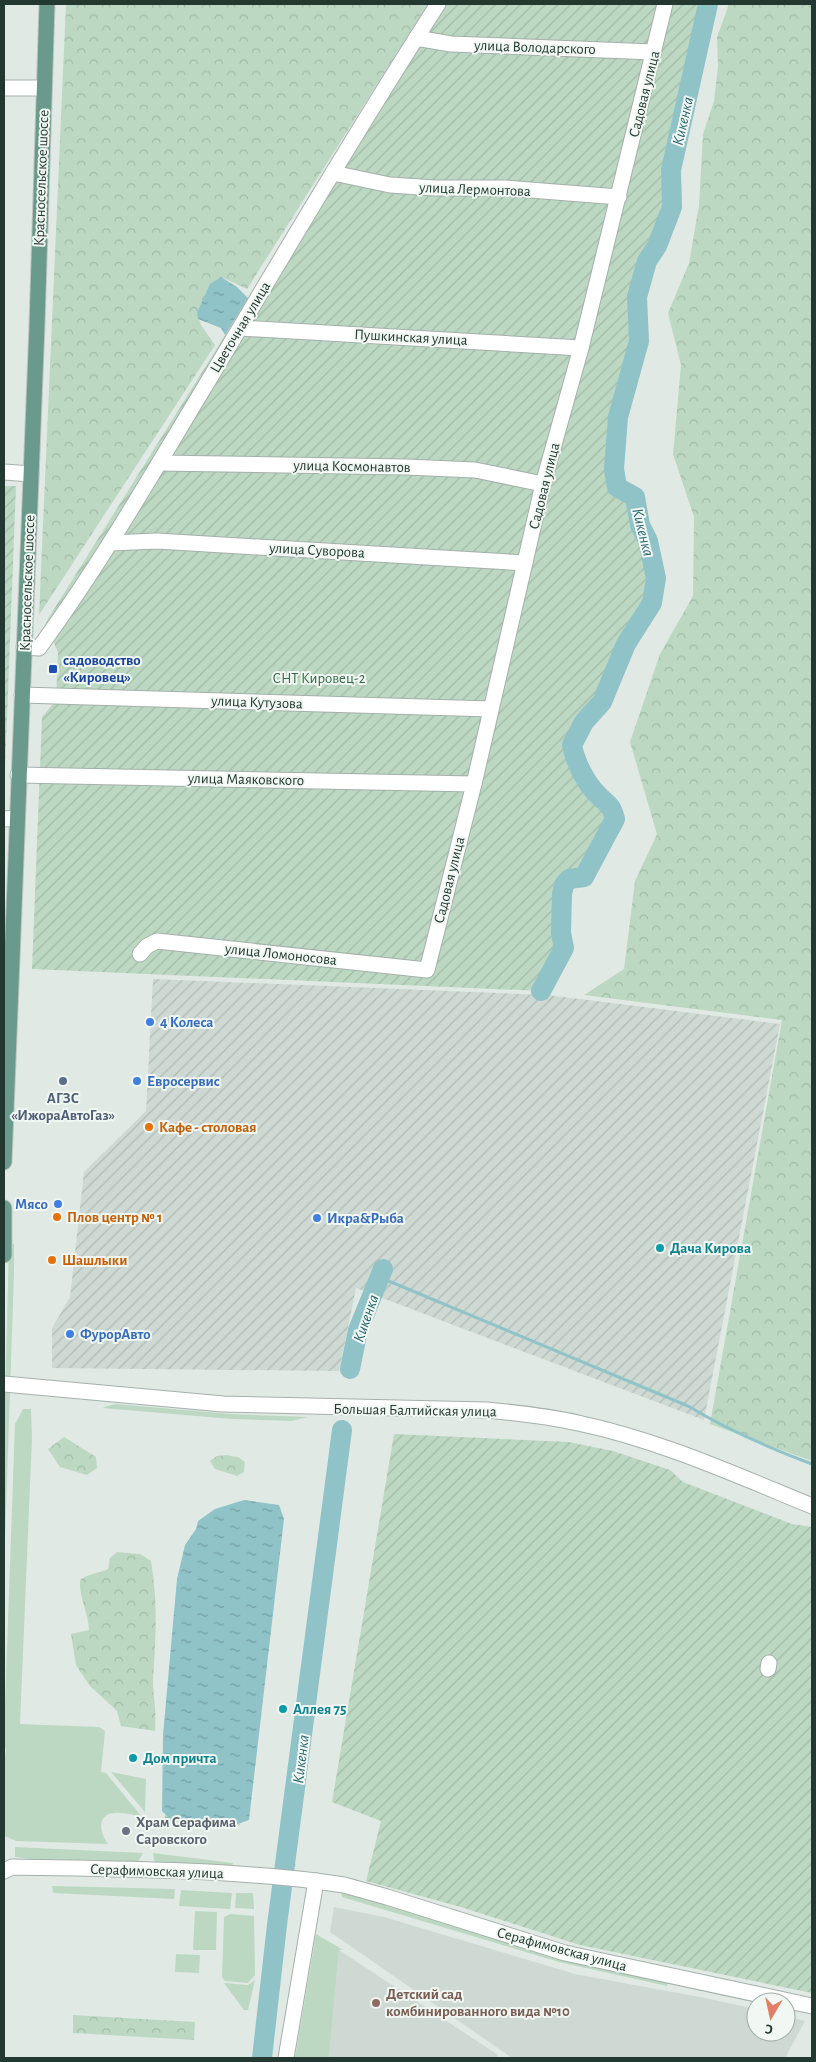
<svg xmlns="http://www.w3.org/2000/svg" width="816" height="2062" font-family="'Alegreya Sans',sans-serif">
  <style>
    .built { fill: #cfd9d4 }
    .industrial { fill: url(#industrial-furrows) }
    .grass { fill: #bcd8c2 }
    .forest { fill: url(#forest-crowns) }
    .wetland { fill: url(#wetland-marsh) }
    .garden { fill: url(#garden-furrows) }
    .water { fill: url(#water-ripples) }
    .lines { fill: none; stroke-linecap: round; stroke-linejoin: round }
    .stream { stroke: #8fc3c8; stroke-width: 3 }
    .river { stroke: #8fc3c8; stroke-width: 20 }
    .minor-casing { stroke: #a4b0ab; stroke-width: 17 }
    .major-casing { stroke: #bdc3c1; stroke-width: 17 }
    .minor { stroke: #fff; stroke-width: 15 }
    .major { stroke: #6a9a8b; stroke-width: 15 }
    .transit-dot { fill: #1a4fb4; stroke: #f1f7f3; stroke-width: 2 }
    .shop-dot { fill: #3f7fe0; stroke: #f1f7f3; stroke-width: 2 }
    .service-dot { fill: #5c6f8a; stroke: #f1f7f3; stroke-width: 2 }
    .food-dot { fill: #e8710a; stroke: #f1f7f3; stroke-width: 2 }
    .culture-dot { fill: #0f9aa8; stroke: #f1f7f3; stroke-width: 2 }
    .worship-dot { fill: #6b7280; stroke: #f1f7f3; stroke-width: 2 }
    .education-dot { fill: #8d6e63; stroke: #f1f7f3; stroke-width: 2 }
    .labels { text-anchor: middle; stroke-width: 4; stroke-linejoin: round; paint-order: stroke }
    .street-label { font-size: 15px; fill: #233831; stroke: #f1f7f3 }
    .transit-label { font-size: 15px; font-weight: bold; fill: #164399; stroke: #f1f7f3; text-anchor: start }
    .park-label { font-size: 15px; fill: #326a45; stroke: #f1f7f3 }
    .shop-label { font-size: 15px; font-weight: bold; fill: #366cbe; stroke: #f1f7f3; text-anchor: start }
    .service-label { font-size: 15px; font-weight: bold; fill: #4e5e75; stroke: #f1f7f3 }
    .food-label { font-size: 15px; font-weight: bold; fill: #c56008; stroke: #f1f7f3; text-anchor: start }
    .culture-label { font-size: 15px; font-weight: bold; fill: #0d838f; stroke: #f1f7f3; text-anchor: start }
    .worship-label { font-size: 15px; font-weight: bold; fill: #5b616d; stroke: #f1f7f3; text-anchor: start }
    .education-label { font-size: 15px; font-weight: bold; fill: #785e54; stroke: #f1f7f3; text-anchor: start }
    .water-label { font-size: 16px; font-style: italic; fill: #25656d; stroke: #f1f7f3 }
  </style>
  <defs>
    <pattern id="industrial-furrows" width="10" height="10" patternUnits="userSpaceOnUse" patternTransform="scale(1.25)"><rect width="10" height="10" fill="#cfd9d4"/><path d="M-1 1l2-2M0 10L10 0M9 11l2-2" fill="none" stroke="#b1bbb6"/></pattern>
    <pattern id="forest-crowns" width="20" height="18" patternUnits="userSpaceOnUse" patternTransform="scale(1.25)"><rect width="20" height="18" fill="#bcd8c2"/><path d="M2 6a3 3 0 1 1 6 0M12 15a3 3 0 1 1 6 0" fill="none" stroke="#a1baa7"/></pattern>
    <pattern id="wetland-marsh" width="20" height="14" patternUnits="userSpaceOnUse" patternTransform="scale(1.25)"><rect width="20" height="14" fill="#bcd8c2"/><path d="M1 5h8M5 5V1M11 12h8M15 12V8" fill="none" stroke="#a1baa7"/></pattern>
    <pattern id="garden-furrows" width="10" height="10" patternUnits="userSpaceOnUse" patternTransform="scale(1.25)"><rect width="10" height="10" fill="#bcd8c2"/><path d="M-1 1l2-2M0 10L10 0M9 11l2-2" fill="none" stroke="#a1baa7"/></pattern>
    <pattern id="water-ripples" width="26" height="14" patternUnits="userSpaceOnUse" patternTransform="scale(1.25)"><rect width="26" height="14" fill="#8fc3c8"/><path d="M2 4q2-2 4 0t4 0M15 11q2-2 4 0t4 0" fill="none" stroke="#749fa3"/></pattern>
  </defs>
  <rect width="100%" height="100%" fill="#e1e9e5"/>
  <g class="built">
    <path d="M 334,1907 L 384,1917 L 575,1974 L 705,1998 L 756,2009 L 756,2032 L 786,2032 L 786,2016 L 805,2021 L 785,2058 L 512,2058 L 330,1932 Z"/>
    <path d="M 339,1950 L 498,2055 L 496,2058 L 329,2058 Z"/>
  </g>
  <path class="industrial" d="M 153,979 L 548,995 L 780,1024 L 704,1420 L 356,1288 L 339,1371 L 52,1368 L 52,1328 L 70,1297 L 84,1172 L 146,1111 Z"/>
  <g class="grass">
    <path d="M 9,1243 L 14,1244 L 14,1273 L 4,1569 L 4,1437 Z"/>
    <path d="M 115,1404 L 231,1414 L 308,1417 L 291,1421 L 232,1419 L 102,1408 Z"/>
    <path d="M 23,1409 L 31,1409 L 32,1438 L 20,1724 L 99,1727 L 105,1731 L 101,1772 L 106,1773 L 142,1817 C 133,1815 123,1812 114,1813 C 95,1815 101,1835 108,1844 L 16,1841 L 4,1836 L 4,1764 L 6,1749 L 4,1748 L 4,1732 L 15,1424 Z"/>
    <path d="M 111,1772 L 146,1779 L 145,1812 Z"/>
    <path d="M 15,1847 L 143,1853 L 138,1862 L 30,1859 L 15,1857 Z"/>
    <path d="M 153,1853 L 233,1863 L 232,1866 L 157,1863 L 154,1860 Z"/>
    <path d="M 52,1886 L 175,1889 L 174,1899 L 53,1893 Z"/>
    <path d="M 181,1890 L 232,1893 L 230,1909 L 179,1906 Z"/>
    <path d="M 341,1891 L 574,1962 L 668,1981 L 667,1986 L 559,1962 L 342,1897 Z"/>
    <path d="M 236,1893 L 253,1893 L 254,1909 L 235,1908 Z"/>
    <path d="M 195,1911 L 217,1912 L 216,1950 L 193,1950 Z"/>
    <path d="M 230,1914 L 254,1916 L 255,1975 L 248,1983 L 225,1981 L 222,1977 L 224,1917 Z"/>
    <path d="M 316,1934 L 343,1950 L 339,1950 L 329,2058 L 295,2058 Z"/>
    <path d="M 176,1954 L 200,1955 L 199,1973 L 175,1972 Z"/>
    <path d="M 255,1980 L 248,2010 L 244,2010 L 224,1983 L 248,1985 Z"/>
  </g>
  <g class="forest">
    <path d="M 66,4 L 428,4 L 247,289 L 221,277 L 197,313 L 201,325 L 215,345 L 39,615 Z"/>
    <path d="M 729,4 L 811,4 L 812,6 L 812,1461 L 710,1424 L 782,1020 L 584,995 L 624,969 L 635,881 L 657,834 L 630,742 L 660,654 L 693,596 L 694,517 L 673,454 L 681,365 L 668,313 L 689,263 L 699,205 L 703,134 L 714,101 L 718,67 L 717,37 Z"/>
    <path d="M 64,1437 L 96,1457 L 97,1468 L 87,1475 L 60,1467 L 48,1449 Z"/>
    <path d="M 226,1455 L 238,1457 L 245,1462 L 244,1472 L 237,1476 L 215,1469 L 210,1461 L 217,1456 Z"/>
    <path d="M 117,1552 L 140,1554 L 151,1561 C 158,1605 156,1637 153,1681 C 153,1697 157,1714 155,1731 L 121,1726 L 117,1711 L 90,1686 L 76,1665 L 71,1634 L 89,1630 C 88,1610 79,1599 80,1580 C 89,1573 98,1574 108,1569 L 110,1558 Z"/>
    <path d="M 73,2015 L 195,2022 L 194,2040 L 73,2033 Z"/>
  </g>
  <path class="wetland" d="M 169,1813 L 238,1822 L 240,1825 L 233,1828 L 226,1825 L 221,1829 L 211,1824 L 188,1825 L 182,1821 L 175,1823 L 165,1818 L 165,1816 Z"/>
  <g class="garden">
    <path d="M 432,4 L 705,4 L 671,170 L 672,207 L 657,246 L 647,261 L 637,297 L 639,341 L 618,417 L 614,469 L 617,487 L 635,497 L 640,525 L 648,541 L 656,578 L 652,603 L 626,644 L 602,702 L 584,722 L 572,745 L 580,770 L 596,794 L 612,806 L 615,819 L 592,878 L 569,879 L 564,885 L 562,894 L 561,933 L 564,948 L 541,991 L 32,969 L 42,717 L 56,700 L 58,653 L 46,622 Z"/>
    <path d="M 4,486 L 16,486 L 4,796 Z"/>
    <path d="M 394,1434 L 569,1442 L 613,1451 L 670,1470 L 683,1482 L 792,1524 L 812,1527 L 812,1993 L 580,1945 L 461,1907 L 366,1881 L 381,1821 L 332,1802 Z"/>
  </g>
  <g class="water">
    <path d="M 221,277 L 237,287 L 248,298 L 225,335 L 221,328 L 198,319 L 197,313 L 210,284 Z"/>
    <path d="M 244,1500 L 279,1505 L 284,1519 L 249,1820 L 235,1825 L 169,1818 L 162,1811 L 163,1735 L 177,1579 L 185,1545 L 196,1529 L 198,1521 L 215,1509 Z"/>
  </g>
  <g class="lines">
    <g class="stream">
      <path d="M 379,1277 L 688,1406 C 728,1430 769,1448 812,1464"/>
      <path d="M 287,1864 L 294,1865"/>
    </g>
    <g class="river">
      <path d="M 541,991 L 564,948 L 561,933 L 562,894 L 564,885 L 569,879 L 584,877 L 615,819 C 611,803 607,805 597,794 C 585,782 575,761 572,745 L 584,722 L 602,702 L 626,644 L 652,603 L 656,578 L 648,541 L 640,525 L 635,497 L 617,487 L 614,469 L 618,417 L 639,341 L 637,297 L 647,261 L 657,246 L 672,207 L 671,170 L 708,4"/>
      <path d="M 350,1369 L 358,1330 L 383,1269"/>
      <path d="M 262,2058 L 277,1925 L 342,1430"/>
    </g>
    <defs>
      <g id="minor">
        <path d="M 416,38 L 451,44 L 654,52"/>
        <path d="M 4,88 L 44,88"/>
        <path d="M 333,173 L 390,185 L 435,188 L 505,188 L 619,197"/>
        <path d="M 240,328 L 581,348"/>
        <path d="M 159,463 L 406,467 L 475,470 L 543,484"/>
        <path d="M 4,472 L 31,474"/>
        <path d="M 110,543 L 157,541 L 525,563"/>
        <path d="M 24,647 L 39,648 C 100,565 151,476 204,388 C 281,259 357,130 438,4"/>
        <path d="M 22,695 L 491,709"/>
        <path d="M 18,775 L 474,784"/>
        <path d="M 4,819 L 17,818"/>
        <path d="M 140,954 L 147,946 L 157,941 L 427,970 L 474,784 L 543,484 L 581,348 L 665,4"/>
        <path d="M 4,1384 L 223,1404 L 487,1410 C 518,1413 548,1416 578,1423 C 659,1440 736,1475 812,1506"/>
        <path d="M 768,1669 L 769,1663"/>
        <path d="M 4,1871 L 12,1867 C 113,1869 214,1869 316,1881 L 286,2058"/>
        <path d="M 316,1881 L 344,1885 L 387,1897 L 565,1953 L 812,2006"/>
      </g>
      <g id="major">
        <path d="M 4,1162 L 37,325 L 47,4"/>
        <path d="M 4,1208 L 4,1255"/>
      </g>
    </defs>
    <use href="#minor" class="minor-casing"/>
    <use href="#major" class="major-casing"/>
    <use href="#minor" class="minor"/>
    <use href="#major" class="major"/>
  </g>
  <rect class="transit-dot" x="48" y="664" width="10" height="10" rx="2.5"/>
  <g class="shop-dot">
    <circle cx="150" cy="1022" r="5"/>
    <circle cx="137" cy="1081" r="5"/>
    <circle cx="58" cy="1204" r="5"/>
    <circle cx="317" cy="1218" r="5"/>
    <circle cx="70" cy="1334" r="5"/>
  </g>
  <circle class="service-dot" cx="63" cy="1081" r="5"/>
  <g class="food-dot">
    <circle cx="149" cy="1127" r="5"/>
    <circle cx="57" cy="1217" r="5"/>
    <circle cx="52" cy="1260" r="5"/>
  </g>
  <g class="culture-dot">
    <circle cx="660" cy="1248" r="5"/>
    <circle cx="283" cy="1709" r="5"/>
    <circle cx="133" cy="1758" r="5"/>
  </g>
  <circle class="worship-dot" cx="126" cy="1831" r="5"/>
  <circle class="education-dot" cx="376" cy="2003" r="5"/>
  <g class="labels">
    <g class="street-label">
      <text transform="translate(535 47) rotate(2)" y="5">улица Володарского</text>
      <text transform="translate(644 94) rotate(-76)" y="5">Садовая улица</text>
      <text transform="translate(41 178) rotate(-88)" y="5">Красносельское шоссе</text>
      <text transform="translate(475 189) rotate(2)" y="5">улица Лермонтова</text>
      <text transform="translate(240 327) rotate(-59)" y="5">Цветочная улица</text>
      <text transform="translate(411 337) rotate(3)" y="5">Пушкинская улица</text>
      <text transform="translate(352 466) rotate(1)" y="5">улица Космонавтов</text>
      <text transform="translate(544 486) rotate(-76)" y="5">Садовая улица</text>
      <text transform="translate(317 550) rotate(3)" y="5">улица Суворова</text>
      <text transform="translate(27 583) rotate(-88)" y="5">Красносельское шоссе</text>
      <text transform="translate(257 702) rotate(2)" y="5">улица Кутузова</text>
      <text transform="translate(246 779) rotate(1)" y="5">улица Маяковского</text>
      <text transform="translate(449 880) rotate(-76)" y="5">Садовая улица</text>
      <text transform="translate(281 954) rotate(6)" y="5">улица Ломоносова</text>
      <text transform="translate(415 1410) rotate(1)" y="5">Большая Балтийская улица</text>
      <text transform="translate(157 1871) rotate(2)" y="5">Серафимовская улица</text>
      <text transform="translate(562 1949) rotate(15)" y="5">Серафимовская улица</text>
    </g>
    <g class="transit-label">
      <text x="63" y="665">садоводство<tspan x="63" dy="17">«Кировец»</tspan></text>
    </g>
    <g class="park-label">
      <text x="319" y="683">СНТ Кировец-2</text>
    </g>
    <g class="shop-label">
      <text x="160" y="1027">4 Колеса</text>
      <text x="147" y="1086">Евросервис</text>
      <text x="48" y="1209" text-anchor="end">Мясо</text>
      <text x="327" y="1223">Икра&amp;Рыба</text>
      <text x="80" y="1339">ФурорАвто</text>
    </g>
    <g class="service-label">
      <text x="63" y="1103">АГЗС<tspan x="63" dy="17">«ИжораАвтоГаз»</tspan></text>
    </g>
    <g class="food-label">
      <text x="159" y="1132">Кафе - столовая</text>
      <text x="67" y="1222">Плов центр № 1</text>
      <text x="62" y="1265">Шашлыки</text>
    </g>
    <g class="culture-label">
      <text x="670" y="1253">Дача Кирова</text>
      <text x="293" y="1714">Аллея 75</text>
      <text x="143" y="1763">Дом причта</text>
    </g>
    <g class="worship-label">
      <text x="136" y="1827">Храм Серафима<tspan x="136" dy="17">Саровского</tspan></text>
    </g>
    <g class="education-label">
      <text x="386" y="1999">Детский сад<tspan x="386" dy="17">комбинированного вида №10</tspan></text>
    </g>
    <g class="water-label">
      <text transform="translate(682 121) rotate(-77)" y="6">Кикенка</text>
      <text transform="translate(644 532) rotate(76)" y="6">Кикенка</text>
      <text transform="translate(365 1318) rotate(-71)" y="6">Кикенка</text>
      <text transform="translate(300 1759) rotate(-83)" y="6">Кикенка</text>
    </g>
  </g>
  <rect width="816" height="2062" fill="none" stroke="#233831" stroke-width="10"/>
  <g transform="translate(771 2017) rotate(189)"><circle r="24" fill="#f1f7f3" stroke="#9faba5"/>
  <path d="M0-4L9 19L0 12L-9 19Z" fill="#e17e67"/>
  <text y="-8" font-size="14" font-weight="bold" text-anchor="middle" fill="#233831">С</text>
  </g>
</svg>
